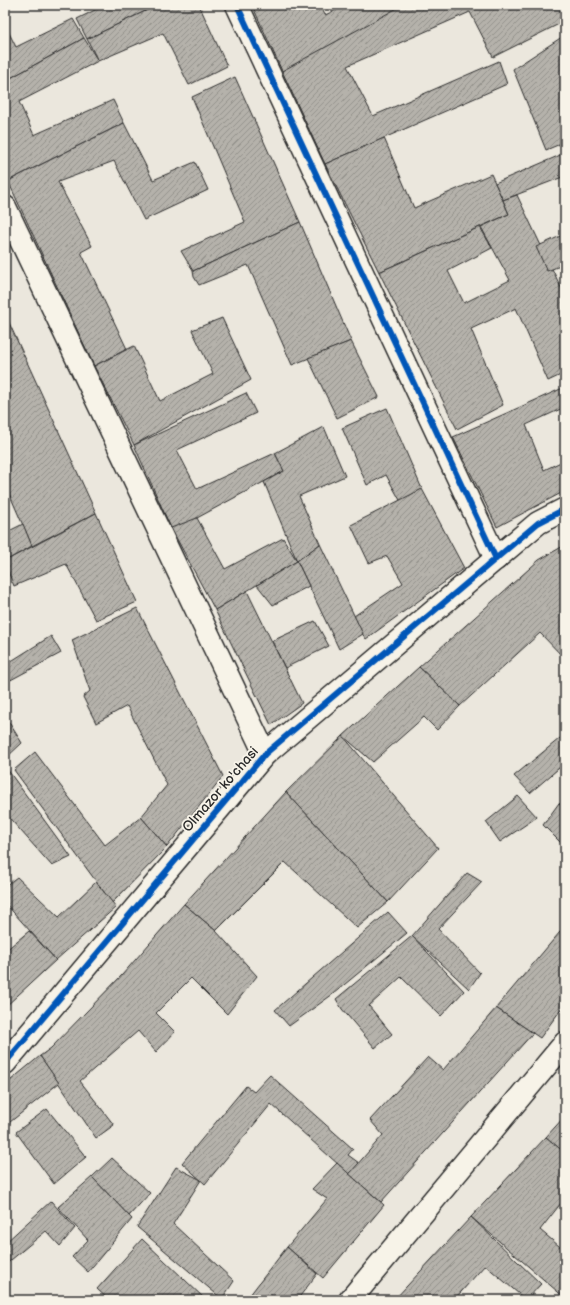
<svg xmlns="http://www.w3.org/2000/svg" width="570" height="1305" font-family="'Balsamiq Sans',sans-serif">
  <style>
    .building { fill: url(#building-hatch); stroke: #2b2b2b }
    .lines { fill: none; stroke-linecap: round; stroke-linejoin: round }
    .street-casing { stroke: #2b2b2b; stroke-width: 25 }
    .street { stroke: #f7f3e8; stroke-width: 22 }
    .cycleway-casing { stroke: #f7f3e8; stroke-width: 8 }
    .cycleway { stroke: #0057b8; stroke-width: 6 }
    .labels { text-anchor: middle; stroke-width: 3.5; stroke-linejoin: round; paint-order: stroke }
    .street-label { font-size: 14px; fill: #2b2b2b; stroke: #f7f3e8 }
  </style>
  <defs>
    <pattern id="building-hatch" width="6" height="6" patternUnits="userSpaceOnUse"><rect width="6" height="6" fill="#b5b2ab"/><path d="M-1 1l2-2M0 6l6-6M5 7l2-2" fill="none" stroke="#93918b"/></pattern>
  </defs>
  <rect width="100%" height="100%" fill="#ebe7dd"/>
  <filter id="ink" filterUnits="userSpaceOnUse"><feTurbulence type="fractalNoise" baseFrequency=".025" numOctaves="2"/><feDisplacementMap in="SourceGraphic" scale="8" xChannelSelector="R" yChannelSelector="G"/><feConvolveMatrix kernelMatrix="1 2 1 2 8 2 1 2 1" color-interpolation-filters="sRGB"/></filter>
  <g filter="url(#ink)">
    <g class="building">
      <path d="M 105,5 L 158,5 L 87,39 L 77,19 Z"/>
      <path d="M 158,5 L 199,5 L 227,66 L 189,85 L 163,33 L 98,61 L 87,39 Z"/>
      <path d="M 252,5 L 320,5 L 325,15 L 347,5 L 413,5 L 415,10 L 282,71 Z"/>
      <path d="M 403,5 L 565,5 L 565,21 L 493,57 L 470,12 L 347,66 L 373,116 L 499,61 L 507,84 L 325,164 L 282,71 Z"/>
      <path d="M 73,19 L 84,38 L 5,81 L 5,25 L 16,47 Z"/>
      <path d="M 565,35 L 565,142 L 546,150 L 513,69 Z"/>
      <path d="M 84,38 L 98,61 L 19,102 L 34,135 L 113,100 L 124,123 L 8,181 L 5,175 L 5,81 Z"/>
      <path d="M 235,77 L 300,222 L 193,271 L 181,251 L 245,222 L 192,97 Z"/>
      <path d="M 124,123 L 153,180 L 195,162 L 208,190 L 144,220 L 114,161 L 58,182 L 92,246 L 81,252 L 127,349 L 94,366 L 8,181 Z"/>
      <path d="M 384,138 L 414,208 L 491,174 L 509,214 L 379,272 L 325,164 Z"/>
      <path d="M 565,153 L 565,176 L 503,200 L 495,183 Z"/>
      <path d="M 517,195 L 565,296 L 565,373 L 548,381 L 516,308 L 471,329 L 503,405 L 457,429 L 379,272 L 480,227 L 492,248 L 448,271 L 464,303 L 510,280 L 481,227 L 509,214 L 503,200 Z"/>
      <path d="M 300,222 L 351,341 L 292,365 L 248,265 L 199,285 L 194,277 L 193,271 Z"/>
      <path d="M 565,234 L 565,264 L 547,271 L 536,247 Z"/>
      <path d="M 5,314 L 96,513 L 32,546 L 5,484 Z"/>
      <path d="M 222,318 L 251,380 L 134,445 L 94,366 L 134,346 L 160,401 L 213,374 L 192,330 Z"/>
      <path d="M 351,341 L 379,397 L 337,418 L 308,358 Z"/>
      <path d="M 565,387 L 565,407 L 526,425 L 544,470 L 565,460 L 565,491 L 497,527 L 453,437 Z"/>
      <path d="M 246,393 L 256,413 L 177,450 L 197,489 L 275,453 L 284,471 L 197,518 L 178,531 L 171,528 L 134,445 Z"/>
      <path d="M 387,408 L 422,489 L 401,502 L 386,475 L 367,485 L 342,428 Z"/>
      <path d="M 324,427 L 345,476 L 299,496 L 320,544 L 297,561 L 264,482 L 284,471 L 275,453 Z"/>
      <path d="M 422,489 L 464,568 L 366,639 L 351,618 L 403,583 L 387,556 L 369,563 L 351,525 Z"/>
      <path d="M 96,513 L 137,602 L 96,620 L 66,564 L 14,586 L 5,564 L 5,561 Z"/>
      <path d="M 197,518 L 225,569 L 283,538 L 297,561 L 215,610 L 171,528 Z"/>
      <path d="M 23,524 L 32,546 L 5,561 L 5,533 Z"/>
      <path d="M 320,544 L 363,634 L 339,649 L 297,561 Z"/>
      <path d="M 565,545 L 565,659 L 540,633 L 460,706 L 419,667 L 539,560 Z"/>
      <path d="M 297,561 L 309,586 L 273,605 L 257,585 Z"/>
      <path d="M 247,591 L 302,703 L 271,725 L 215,610 Z"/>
      <path d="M 137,608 L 223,776 L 167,847 L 141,817 L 167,785 L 127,706 L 96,723 L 83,697 L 90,691 L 72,640 Z"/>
      <path d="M 315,621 L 329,646 L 285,668 L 272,641 Z"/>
      <path d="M 51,636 L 61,653 L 5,683 L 5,665 Z"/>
      <path d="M 419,667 L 460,706 L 437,730 L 424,717 L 373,762 L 343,736 Z"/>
      <path d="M 5,716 L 22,743 L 5,759 Z"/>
      <path d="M 565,734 L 565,763 L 530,793 L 514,776 Z"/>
      <path d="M 343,736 L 438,848 L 388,902 L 286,792 Z"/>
      <path d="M 35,752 L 105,845 L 141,817 L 167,847 L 112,903 L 14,770 Z"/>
      <path d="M 7,769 L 71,857 L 52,866 L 5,813 L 5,770 Z"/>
      <path d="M 286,792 L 388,902 L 357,928 L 285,862 L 216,931 L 184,904 Z"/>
      <path d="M 518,796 L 537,817 L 500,842 L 486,822 Z"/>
      <path d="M 559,803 L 565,809 L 565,847 L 543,825 Z"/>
      <path d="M 467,873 L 482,882 L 438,929 L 480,973 L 469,989 L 412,936 Z"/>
      <path d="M 17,877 L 59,917 L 96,882 L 116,907 L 56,960 L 5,903 L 5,886 Z"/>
      <path d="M 184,904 L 216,931 L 257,976 L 227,1014 L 191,978 L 156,1013 L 175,1032 L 156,1052 L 138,1031 L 80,1081 L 114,1125 L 96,1138 L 40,1056 L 51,1048 L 122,975 Z"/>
      <path d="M 388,912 L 407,933 L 333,994 L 289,1026 L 275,1010 Z"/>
      <path d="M 565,926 L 565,1004 L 540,1038 L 496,1008 Z"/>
      <path d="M 29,931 L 56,960 L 5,1007 L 5,951 Z"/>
      <path d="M 412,936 L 464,991 L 441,1016 L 401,977 L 369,1006 L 392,1034 L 375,1048 L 342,1009 L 336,999 Z"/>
      <path d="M 496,1008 L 533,1033 L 381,1202 L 349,1174 L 383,1135 L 370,1120 L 428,1057 L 443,1070 Z"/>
      <path d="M 40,1056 L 59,1083 L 5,1126 L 5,1085 Z"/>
      <path d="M 270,1075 L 353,1149 L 348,1155 L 359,1163 L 349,1174 L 271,1104 L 205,1184 L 182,1163 L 246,1086 L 254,1092 Z"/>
      <path d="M 47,1109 L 86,1157 L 54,1184 L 16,1132 Z"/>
      <path d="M 565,1116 L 565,1153 L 546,1137 Z"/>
      <path d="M 546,1137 L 565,1153 L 565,1198 L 540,1230 L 565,1251 L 565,1298 L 471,1217 Z"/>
      <path d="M 112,1158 L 150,1193 L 129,1216 L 92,1177 Z"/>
      <path d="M 337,1163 L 384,1205 L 323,1278 L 287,1247 L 327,1199 L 312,1189 Z"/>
      <path d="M 176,1167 L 201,1180 L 173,1224 L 234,1281 L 222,1299 L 137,1227 Z"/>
      <path d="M 92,1177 L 132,1219 L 88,1272 L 72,1257 L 88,1240 L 58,1207 Z"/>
      <path d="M 51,1201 L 75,1228 L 60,1246 L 46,1231 L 5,1265 L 5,1243 Z"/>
      <path d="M 471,1217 L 541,1284 L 526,1300 L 485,1265 L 454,1300 L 394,1300 Z"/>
      <path d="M 142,1239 L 205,1299 L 109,1300 L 97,1289 Z"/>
      <path d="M 287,1247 L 317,1274 L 297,1300 L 246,1300 Z"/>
    </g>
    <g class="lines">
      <defs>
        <g id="street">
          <path d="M 237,5 L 496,559"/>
          <path d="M 5,207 L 265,754"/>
          <path d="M 5,1063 L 265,754 L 538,523 L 565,509"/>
          <path d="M 350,1300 L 565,1043"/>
        </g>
      </defs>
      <use href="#street" class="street-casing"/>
      <use href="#street" class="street"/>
      <defs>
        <g id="cycleway">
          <path d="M 237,5 L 496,559"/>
          <path d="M 5,1063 L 265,754 L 538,523 L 565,509"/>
        </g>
      </defs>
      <use href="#cycleway" class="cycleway-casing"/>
      <use href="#cycleway" class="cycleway"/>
    </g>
  </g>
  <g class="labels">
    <g class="street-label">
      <text transform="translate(220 789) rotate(-49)" y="5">Olmazor ko'chasi</text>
    </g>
  </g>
  <rect width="570" height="1305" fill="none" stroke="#f7f3e8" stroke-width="20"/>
  <rect x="10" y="10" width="550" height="1285" fill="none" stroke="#2b2b2b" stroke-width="1.5" filter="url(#ink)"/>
</svg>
